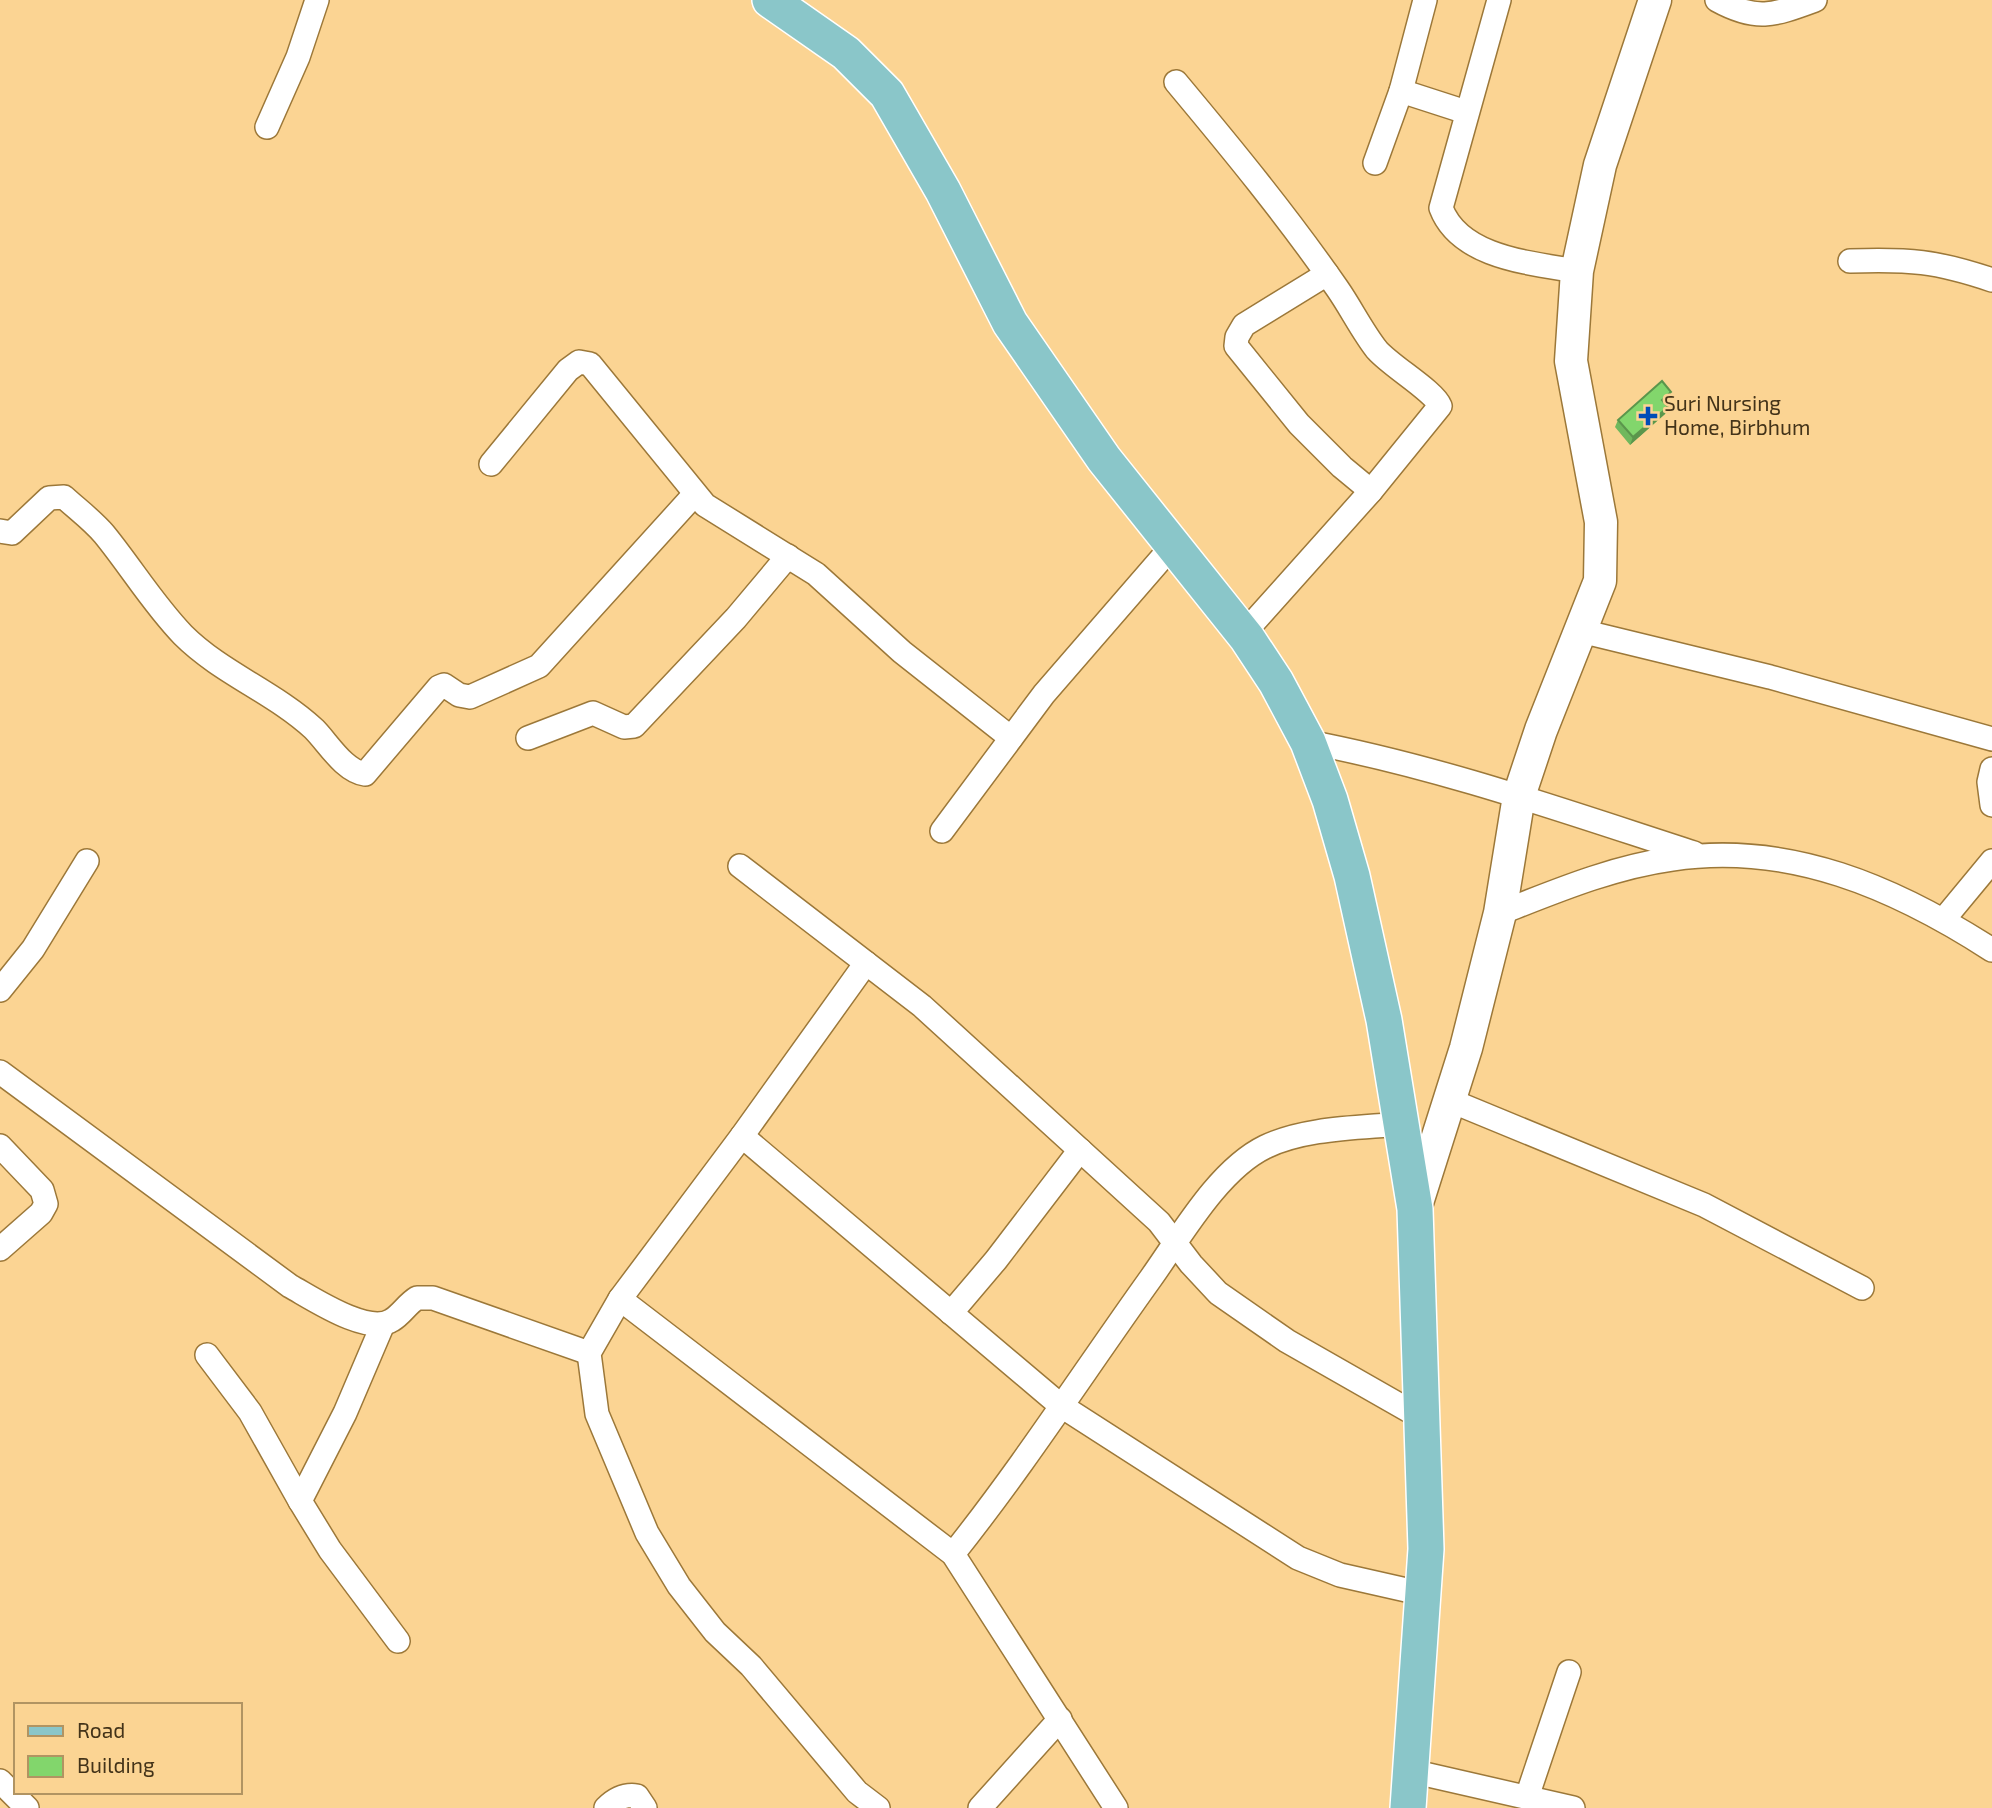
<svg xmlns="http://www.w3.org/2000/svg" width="1992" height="1808" font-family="'Exo 2',sans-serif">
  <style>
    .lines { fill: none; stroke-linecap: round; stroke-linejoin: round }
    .street-casing { stroke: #9c7839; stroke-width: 26 }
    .secondary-casing { stroke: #9c7839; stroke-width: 35 }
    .primary-casing { stroke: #fff; stroke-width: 38 }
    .street { stroke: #fff; stroke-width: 23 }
    .secondary { stroke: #fff; stroke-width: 32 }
    .primary { stroke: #8ac6c9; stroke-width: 35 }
    .wall { fill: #70b85d }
    .shaded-wall { fill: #5b964c }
    .building { fill: #82d66c; stroke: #5b964c; stroke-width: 2 }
    .poi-dot { fill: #004db7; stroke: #fbd493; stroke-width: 2.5 }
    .labels { text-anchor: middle; stroke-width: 5; stroke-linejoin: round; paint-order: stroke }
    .poi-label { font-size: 21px; fill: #433319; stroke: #fbd493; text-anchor: start }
  </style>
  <rect width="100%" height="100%" fill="#fbd493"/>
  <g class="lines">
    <defs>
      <g id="street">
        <path d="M 1499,0 L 1441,208 C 1460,258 1531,263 1577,271"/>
        <path d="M 1717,0 C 1757,22 1774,15 1815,0"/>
        <path d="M 1176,82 C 1232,149 1287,216 1337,288 C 1351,308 1362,331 1377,350 C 1392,367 1434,391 1440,406 L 1371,491 L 1244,633"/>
        <path d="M 1401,91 L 1466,112"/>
        <path d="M 267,127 L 298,57 L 317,0"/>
        <path d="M 1375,163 L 1401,91 L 1425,0"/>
        <path d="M 1850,261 C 1909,259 1936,261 1992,280"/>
        <path d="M 1327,274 L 1244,325 L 1237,337 L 1236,346 L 1299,424 L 1342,467 L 1371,491"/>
        <path d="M 491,464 L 568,370 L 579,362 L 590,364 L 705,505 L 816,574 L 902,652 L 1011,738"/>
        <path d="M 0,531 L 12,533 L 49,498 L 64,497 C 77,509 92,520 104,534 C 131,567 153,604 183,635 C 221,673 274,692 314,729 C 328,743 344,771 365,774 L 439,687 L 444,685 L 459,695 L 470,697 L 539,666 L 694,495"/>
        <path d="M 1581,631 L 1770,677 L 1992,739"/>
        <path d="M 528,738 L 593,713 L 624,727 L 634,726 L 736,618 L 788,556"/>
        <path d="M 1308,742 C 1440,767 1567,812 1694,853"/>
        <path d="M 1992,769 L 1989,782 L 1992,805"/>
        <path d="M 942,831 L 1044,694 L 1174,544"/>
        <path d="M 740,866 L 922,1006 L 1159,1222 L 1191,1264 L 1218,1293 L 1287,1341 L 1422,1418"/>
        <path d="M 1500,913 C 1556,891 1613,867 1672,859 C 1789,841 1896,888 1992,950"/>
        <path d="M 1944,919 L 1992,861"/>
        <path d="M 0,990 L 33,949 L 87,861"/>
        <path d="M 0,1072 L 290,1286 C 312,1298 368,1336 392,1320 C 402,1314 407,1304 417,1298 L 433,1298 L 589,1353"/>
        <path d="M 1449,1100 L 1704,1205 L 1862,1288"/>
        <path d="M 742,1136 L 866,963"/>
        <path d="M 0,1146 L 42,1190 L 46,1204 L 41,1213 L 0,1249"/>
        <path d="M 620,1299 L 953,1554 L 1116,1808"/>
        <path d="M 951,1313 L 996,1260 L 1080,1150"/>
        <path d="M 383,1324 L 345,1413 L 300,1501 L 330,1550 L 398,1641"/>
        <path d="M 207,1355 L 250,1412 L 300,1501"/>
        <path d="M 953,1554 C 1024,1465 1085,1370 1151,1278 C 1181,1236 1218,1170 1265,1147 C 1304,1128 1357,1128 1400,1124"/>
        <path d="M 1411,1771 L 1573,1808"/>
        <path d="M 0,1781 L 27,1808"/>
        <path d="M 1527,1797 L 1569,1672"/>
        <path d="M 606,1808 C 615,1799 624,1794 637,1796 L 645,1808"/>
        <path d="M 878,1808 L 857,1792 L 751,1666 L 715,1632 L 679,1586 L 647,1533 L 597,1414 L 589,1353 L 620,1299 L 742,1136 L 1060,1405 L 1298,1558 L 1340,1575 L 1424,1594"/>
        <path d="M 980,1808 L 1060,1719"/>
      </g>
      <path id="secondary" d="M 1415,1209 L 1466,1048 L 1500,913 L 1519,796 L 1541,730 L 1600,581 L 1601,522 L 1571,361 L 1577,271 L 1600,165 L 1655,0"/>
      <path id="primary" d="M 770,0 L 846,53 L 887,94 L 943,191 L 1010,323 L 1104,459 L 1247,638 L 1276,682 L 1308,742 L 1330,800 L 1352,876 L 1384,1020 L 1415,1209 L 1426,1549 L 1408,1808"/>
    </defs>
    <use href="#street" class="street-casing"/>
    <use href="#secondary" class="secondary-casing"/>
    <use href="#primary" class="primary-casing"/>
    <use href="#street" class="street"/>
    <use href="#secondary" class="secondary"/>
    <use href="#primary" class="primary"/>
  </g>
  <path class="wall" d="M 1671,392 L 1668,399 L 1664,403 L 1668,407 L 1665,414 L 1630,445 L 1615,427 L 1618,420 Z"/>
  <g class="shaded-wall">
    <path d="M 1671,392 L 1668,399 L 1659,407 L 1662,400 Z"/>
    <path d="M 1668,407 L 1665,414 L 1630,445 L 1633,437 Z"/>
  </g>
  <path class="building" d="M 1662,381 L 1671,392 L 1662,400 L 1668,407 L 1633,437 L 1618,420 Z"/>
  <path class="poi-dot" d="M1644.5 405.5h7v7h7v7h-7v7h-7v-7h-7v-7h7z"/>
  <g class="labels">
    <g class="poi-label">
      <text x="1664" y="411">Suri Nursing<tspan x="1664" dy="24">Home, Birbhum</tspan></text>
    </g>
  </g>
  <rect x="14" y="1703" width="228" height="91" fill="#fbd493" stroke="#b19462" stroke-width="2"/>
  <rect x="28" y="1726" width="35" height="10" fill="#8ac6c9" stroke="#b19462" stroke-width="2"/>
  <text x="77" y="1738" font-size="21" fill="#433319">Road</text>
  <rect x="28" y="1756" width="35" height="21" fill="#82d66c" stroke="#b19462" stroke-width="2"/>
  <text x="77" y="1773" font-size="21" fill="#433319">Building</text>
</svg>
